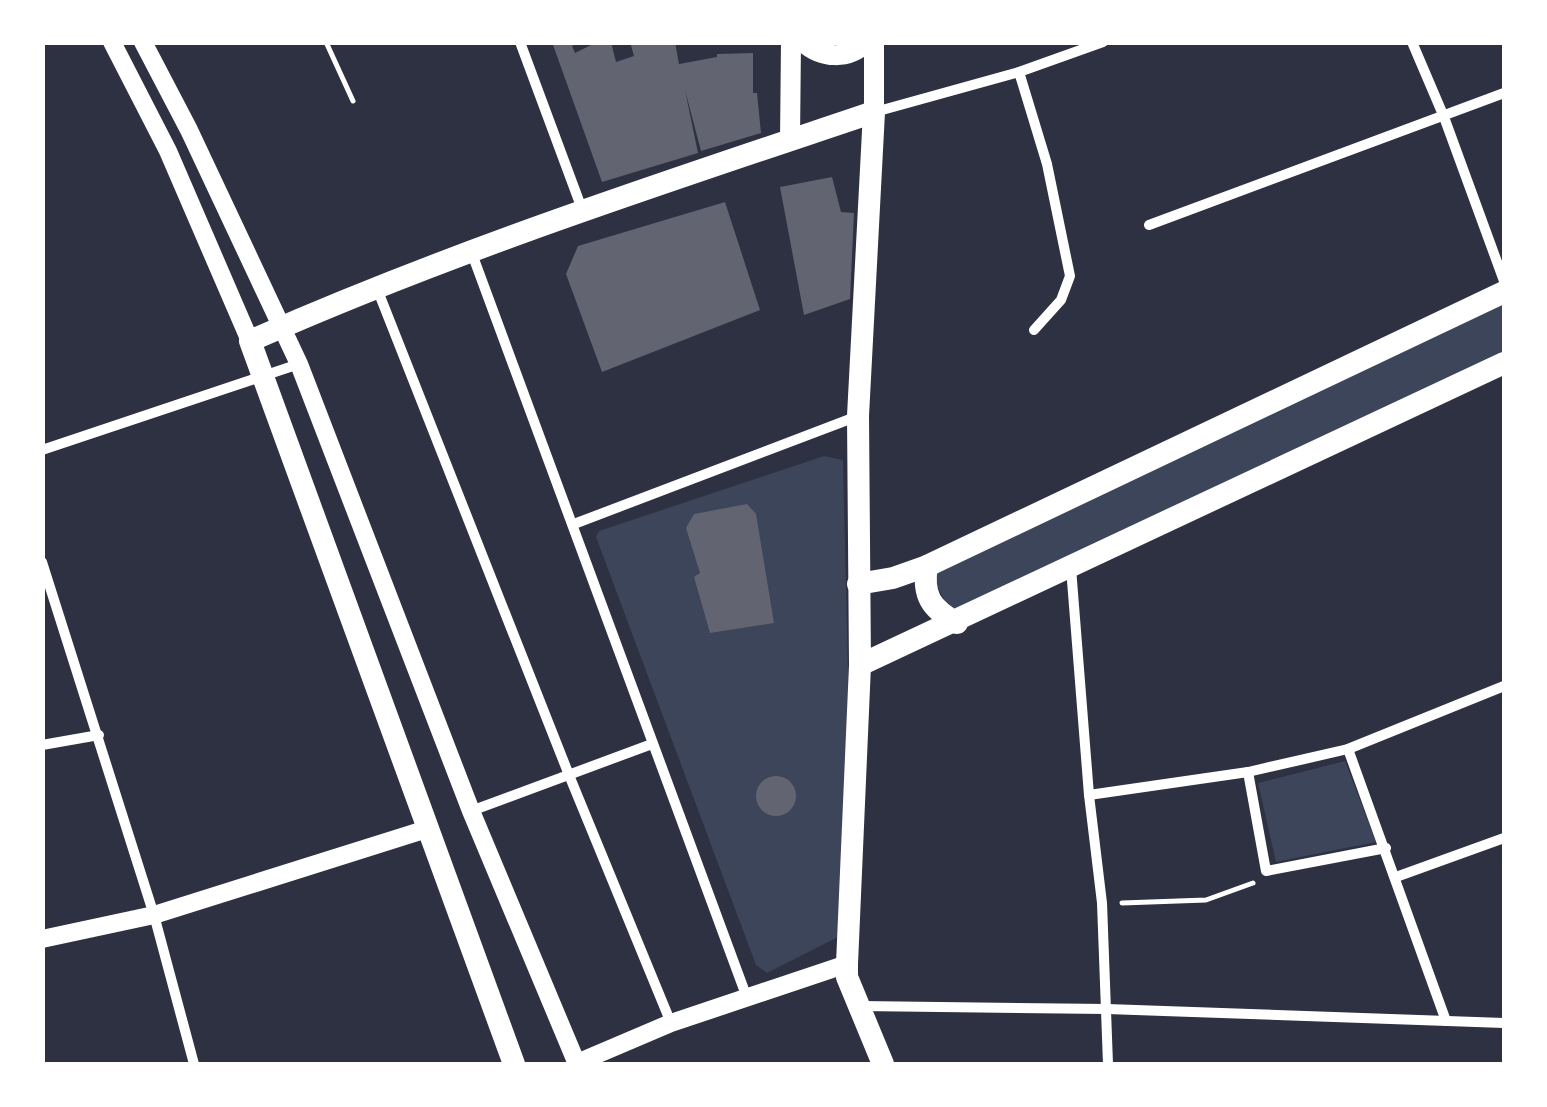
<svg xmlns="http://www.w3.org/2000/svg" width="1547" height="1107" font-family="Georgia,serif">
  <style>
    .green { fill: #3c4559 }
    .building { fill: #626471 }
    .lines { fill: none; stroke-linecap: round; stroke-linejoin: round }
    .path { stroke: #fff; stroke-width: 5 }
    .minor { stroke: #fff; stroke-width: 10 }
    .tertiary { stroke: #fff; stroke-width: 18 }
    .secondary { stroke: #fff; stroke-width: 20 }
    .primary { stroke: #fff; stroke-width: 22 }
  </style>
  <rect width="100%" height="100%" fill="#2d3142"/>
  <g class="green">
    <path d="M 1503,304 L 1504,354 L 951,612 L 931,575 Z"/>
    <path d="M 824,456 L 843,460 L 848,674 L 844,926 L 842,935 L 767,973 L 756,965 L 596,537 L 599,531 Z"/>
    <path d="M 1345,761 L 1376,842 L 1276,862 L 1258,783 Z"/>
  </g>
  <g class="building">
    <path d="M 552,42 L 581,42 L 572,46 L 575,53 L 597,42 L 611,42 L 616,62 L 634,56 L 630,42 L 675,42 L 679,64 L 717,57 L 717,54 L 753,53 L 753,93 L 757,93 L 761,133 L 701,151 L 685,90 L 698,153 L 602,182 Z"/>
    <path d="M 832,177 L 841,212 L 854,213 L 850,299 L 804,315 L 780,187 Z"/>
    <path d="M 725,202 L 760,310 L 602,372 L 566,274 L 578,246 Z"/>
    <path d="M 747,504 L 756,514 L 774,623 L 710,633 L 694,577 L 700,573 L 686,528 L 694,514 Z"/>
    <circle cx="776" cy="796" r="20"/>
  </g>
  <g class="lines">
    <g class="path">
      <path d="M 326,42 L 353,101"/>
      <path d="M 1122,903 L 1206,900 L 1253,883"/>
    </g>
    <g class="minor">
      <path d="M 520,42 L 582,209"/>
      <path d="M 1412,42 L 1444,117 L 1504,281"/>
      <path d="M 1019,72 L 1047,164 L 1070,276 L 1061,300 L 1034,330"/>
      <path d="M 875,112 L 1019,72 L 1103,42"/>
      <path d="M 1149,225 L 1504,93"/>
      <path d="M 471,251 L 746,995"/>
      <path d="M 376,286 L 569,775 L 671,1023"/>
      <path d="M 42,450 L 299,364"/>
      <path d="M 574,524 L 858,416"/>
      <path d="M 42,562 L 154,915 L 194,1064"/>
      <path d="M 1071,568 L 1089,795 L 1102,903 L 1108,1064"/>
      <path d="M 42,745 L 99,735"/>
      <path d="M 1348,749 L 1446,1021"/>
      <path d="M 1248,772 L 1266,871 L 1386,848"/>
      <path d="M 1089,795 L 1248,772 L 1348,749 L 1504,686"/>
      <path d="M 471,811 L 652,744"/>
      <path d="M 1396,877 L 1504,838"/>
      <path d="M 860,1006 L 1107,1009 L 1504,1023"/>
    </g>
    <g class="tertiary">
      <path d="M 112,42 L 168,151 L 250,341"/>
      <path d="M 143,42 L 189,130 L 299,364 L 471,811 L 577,1064"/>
      <path d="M 42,939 L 154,915 L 427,829"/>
      <path d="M 577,1063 L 671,1023 L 847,964"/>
    </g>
    <g class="secondary">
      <path d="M 803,42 C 822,59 848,60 867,42"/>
      <path d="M 874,112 L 874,42"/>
      <path d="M 790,140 L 791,42"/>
    </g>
    <g class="primary">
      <path d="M 927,566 C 922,595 931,609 957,623"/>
      <path d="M 858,584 L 893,578 L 927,566 L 1504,292"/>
      <path d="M 860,665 L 1504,363"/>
      <path d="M 514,1064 L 250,341 C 453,251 663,183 874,112 L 858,416 L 860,665 L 847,964 L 847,977 L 883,1064"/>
    </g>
  </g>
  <rect width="1547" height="1107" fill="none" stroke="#ffffff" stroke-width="90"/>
</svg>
